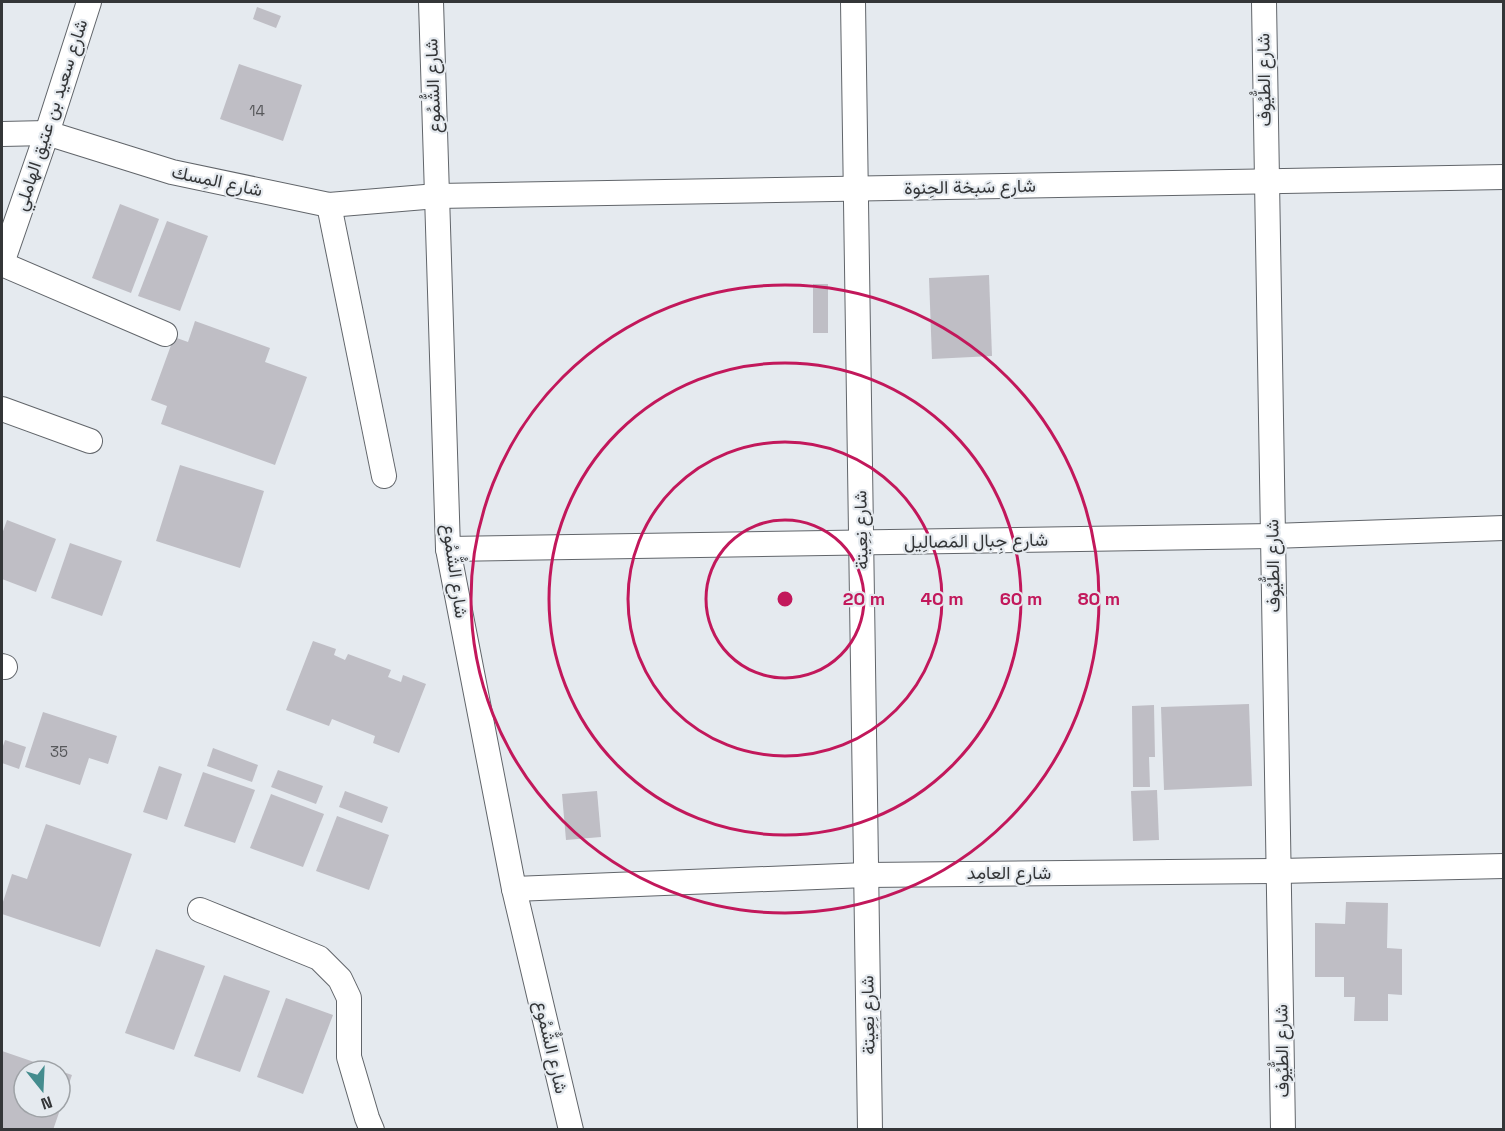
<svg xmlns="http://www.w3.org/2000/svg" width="1505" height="1131" font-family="'Space Grotesk',Vazirmatn,sans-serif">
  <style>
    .building { fill: #bfbec5; fill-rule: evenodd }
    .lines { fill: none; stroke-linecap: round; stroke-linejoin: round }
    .minor-casing { stroke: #61656a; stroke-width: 26 }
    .minor { stroke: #fff; stroke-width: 24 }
    .ring { fill: none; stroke: #c2185b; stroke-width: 3 }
    .labels { text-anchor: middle; stroke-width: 4.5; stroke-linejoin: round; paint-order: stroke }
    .number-label { font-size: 15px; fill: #57585b }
    .street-label { font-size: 18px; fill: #343638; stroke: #e5eaef }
    .centre { fill: #c2185b; stroke: #e5eaef; stroke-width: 3 }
    .ring-label { font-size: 18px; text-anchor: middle; font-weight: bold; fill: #c2185b; stroke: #e5eaef; stroke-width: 4.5; stroke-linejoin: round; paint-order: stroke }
  </style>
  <rect width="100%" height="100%" fill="#e5eaef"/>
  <g class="building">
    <path d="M 257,7 L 281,16 L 276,28 L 253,19 Z"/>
    <path d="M 239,64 L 302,85 L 283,141 L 220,119 Z"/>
    <path d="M 120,204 L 159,219 L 131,293 L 92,278 Z"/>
    <path d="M 167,221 L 208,236 L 180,311 L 138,296 Z"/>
    <path d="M 989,275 L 992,356 L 932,359 L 929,278 Z"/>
    <rect x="813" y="284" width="15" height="49"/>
    <path d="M 195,321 L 270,348 L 265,362 L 307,377 L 275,465 L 161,424 L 167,406 L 151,400 L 174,337 L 188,342 Z"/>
    <path d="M 180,465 L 264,491 L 240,568 L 156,541 Z"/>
    <path d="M 7,520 L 56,539 L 36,592 L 2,579 L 2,534 Z"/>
    <path d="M 70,543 L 122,561 L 102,616 L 51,598 Z"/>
    <path d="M 313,641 L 336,649 L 334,655 L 345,660 L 348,654 L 391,670 L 388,677 L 401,682 L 403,675 L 426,684 L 399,753 L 373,743 L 375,736 L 332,719 L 329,726 L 286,710 Z"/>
    <path d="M 1249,704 L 1252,786 L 1164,790 L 1161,707 Z"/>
    <path d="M 1154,705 L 1155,757 L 1149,757 L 1150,787 L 1133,787 L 1132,706 Z"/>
    <path d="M 43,712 L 117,736 L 108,764 L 89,758 L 80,785 L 25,767 Z"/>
    <path d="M 5,740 L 26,747 L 19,769 L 2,763 L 2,749 Z"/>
    <path d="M 213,748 L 258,765 L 252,782 L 207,766 Z"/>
    <path d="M 159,766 L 182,774 L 167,820 L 143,812 Z"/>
    <path d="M 278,770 L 323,786 L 316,804 L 271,787 Z"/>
    <path d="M 203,772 L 255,790 L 235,843 L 184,826 Z"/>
    <path d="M 1157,790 L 1159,840 L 1133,841 L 1131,791 Z"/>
    <path d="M 345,791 L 388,807 L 382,823 L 339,807 Z"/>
    <path d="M 597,791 L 601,837 L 566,840 L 562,794 Z"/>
    <path d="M 271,794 L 324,814 L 303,867 L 250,848 Z"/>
    <path d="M 337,816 L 389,835 L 369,890 L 316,871 Z"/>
    <path d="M 46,824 L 132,854 L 100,947 L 2,914 L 2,905 L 12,874 L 27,879 Z"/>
    <path d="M 1346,902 L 1388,903 L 1387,948 L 1402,949 L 1402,995 L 1388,994 L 1388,1021 L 1354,1021 L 1355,997 L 1344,997 L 1344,977 L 1315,977 L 1315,923 L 1345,924 Z"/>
    <path d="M 156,949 L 205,966 L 174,1050 L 125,1033 Z"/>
    <path d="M 224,975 L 270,991 L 240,1072 L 194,1056 Z"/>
    <path d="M 286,998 L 333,1015 L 303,1094 L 257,1077 Z"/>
    <path d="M 2,1051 L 72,1075 L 53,1130 L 2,1130 ZM 24,1071 L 60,1071 L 60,1107 L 24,1107 Z"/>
  </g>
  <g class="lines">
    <defs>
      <g id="minor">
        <path d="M 431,2 L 448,549 L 514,889 L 571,1130"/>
        <path d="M 853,2 L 870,1130"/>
        <path d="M 1264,2 L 1283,1130"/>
        <path d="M 2,134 L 47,133 L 172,172 L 329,205 L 437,196 L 1504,177"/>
        <path d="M 329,205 L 384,476"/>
        <path d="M 2,263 L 47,133 L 89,2"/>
        <path d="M 2,264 L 165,334"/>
        <path d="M 2,409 L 90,441"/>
        <path d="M 448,549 L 1272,536 L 1504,528"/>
        <path d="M 2,666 L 5,667"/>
        <path d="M 514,889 L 866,875 L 1279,871 L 1504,866"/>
        <path d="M 200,910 L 319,958 L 340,979 L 349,998 L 349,1057 L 367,1118 L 372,1130"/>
      </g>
    </defs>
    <use href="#minor" class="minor-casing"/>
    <use href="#minor" class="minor"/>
  </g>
  <g class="ring">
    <circle cx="785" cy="599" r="79"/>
    <circle cx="785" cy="599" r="157"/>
    <circle cx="785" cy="599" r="236"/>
    <circle cx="785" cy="599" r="314"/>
  </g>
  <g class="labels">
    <g class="number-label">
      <text x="257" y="116">14</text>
      <text x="59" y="757">35</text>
    </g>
    <g class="street-label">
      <text transform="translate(1264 80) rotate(-91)" y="6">شارع الطُّيُوف</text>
      <text transform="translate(433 86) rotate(-92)" y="6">شارع الشُّمُوع</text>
      <text transform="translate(51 115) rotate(-72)" y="6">شارع سعيد بن عتيق الهاملي</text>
      <text transform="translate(217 181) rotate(12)" y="6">شارع المِسك</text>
      <text transform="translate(970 187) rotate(-1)" y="6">شارع سَبخة الحِنوة</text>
      <text transform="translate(861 530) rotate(-91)" y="6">شارع نِعِيتة</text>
      <text transform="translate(976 541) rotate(-1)" y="6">شارع جِبال المَصالِيل</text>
      <text transform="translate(1273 566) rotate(-91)" y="6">شارع الطُّيُوف</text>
      <text transform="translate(455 571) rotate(82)" y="6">شارع الشُّمُوع</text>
      <text x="1009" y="879">شارع العامِد</text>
      <text transform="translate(868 1015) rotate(-91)" y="6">شارع نِعِيتة</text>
      <text transform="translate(551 1047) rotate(77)" y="6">شارع الشُّمُوع</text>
      <text transform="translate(1282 1051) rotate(-91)" y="6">شارع الطُّيُوف</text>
    </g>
  </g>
  <circle cx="785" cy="599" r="9" class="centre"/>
  <g class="ring-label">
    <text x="864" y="605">20 m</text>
    <text x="942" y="605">40 m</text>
    <text x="1021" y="605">60 m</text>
    <text x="1099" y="605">80 m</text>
  </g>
  <rect width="1505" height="1131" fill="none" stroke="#343638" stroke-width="6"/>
  <g transform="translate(42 1089) rotate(162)"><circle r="28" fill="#e5eaef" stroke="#9ea2a6" stroke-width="1.5"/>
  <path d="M0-4.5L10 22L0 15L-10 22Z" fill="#448c8e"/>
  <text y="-9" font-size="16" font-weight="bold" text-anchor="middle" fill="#343638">N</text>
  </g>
</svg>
